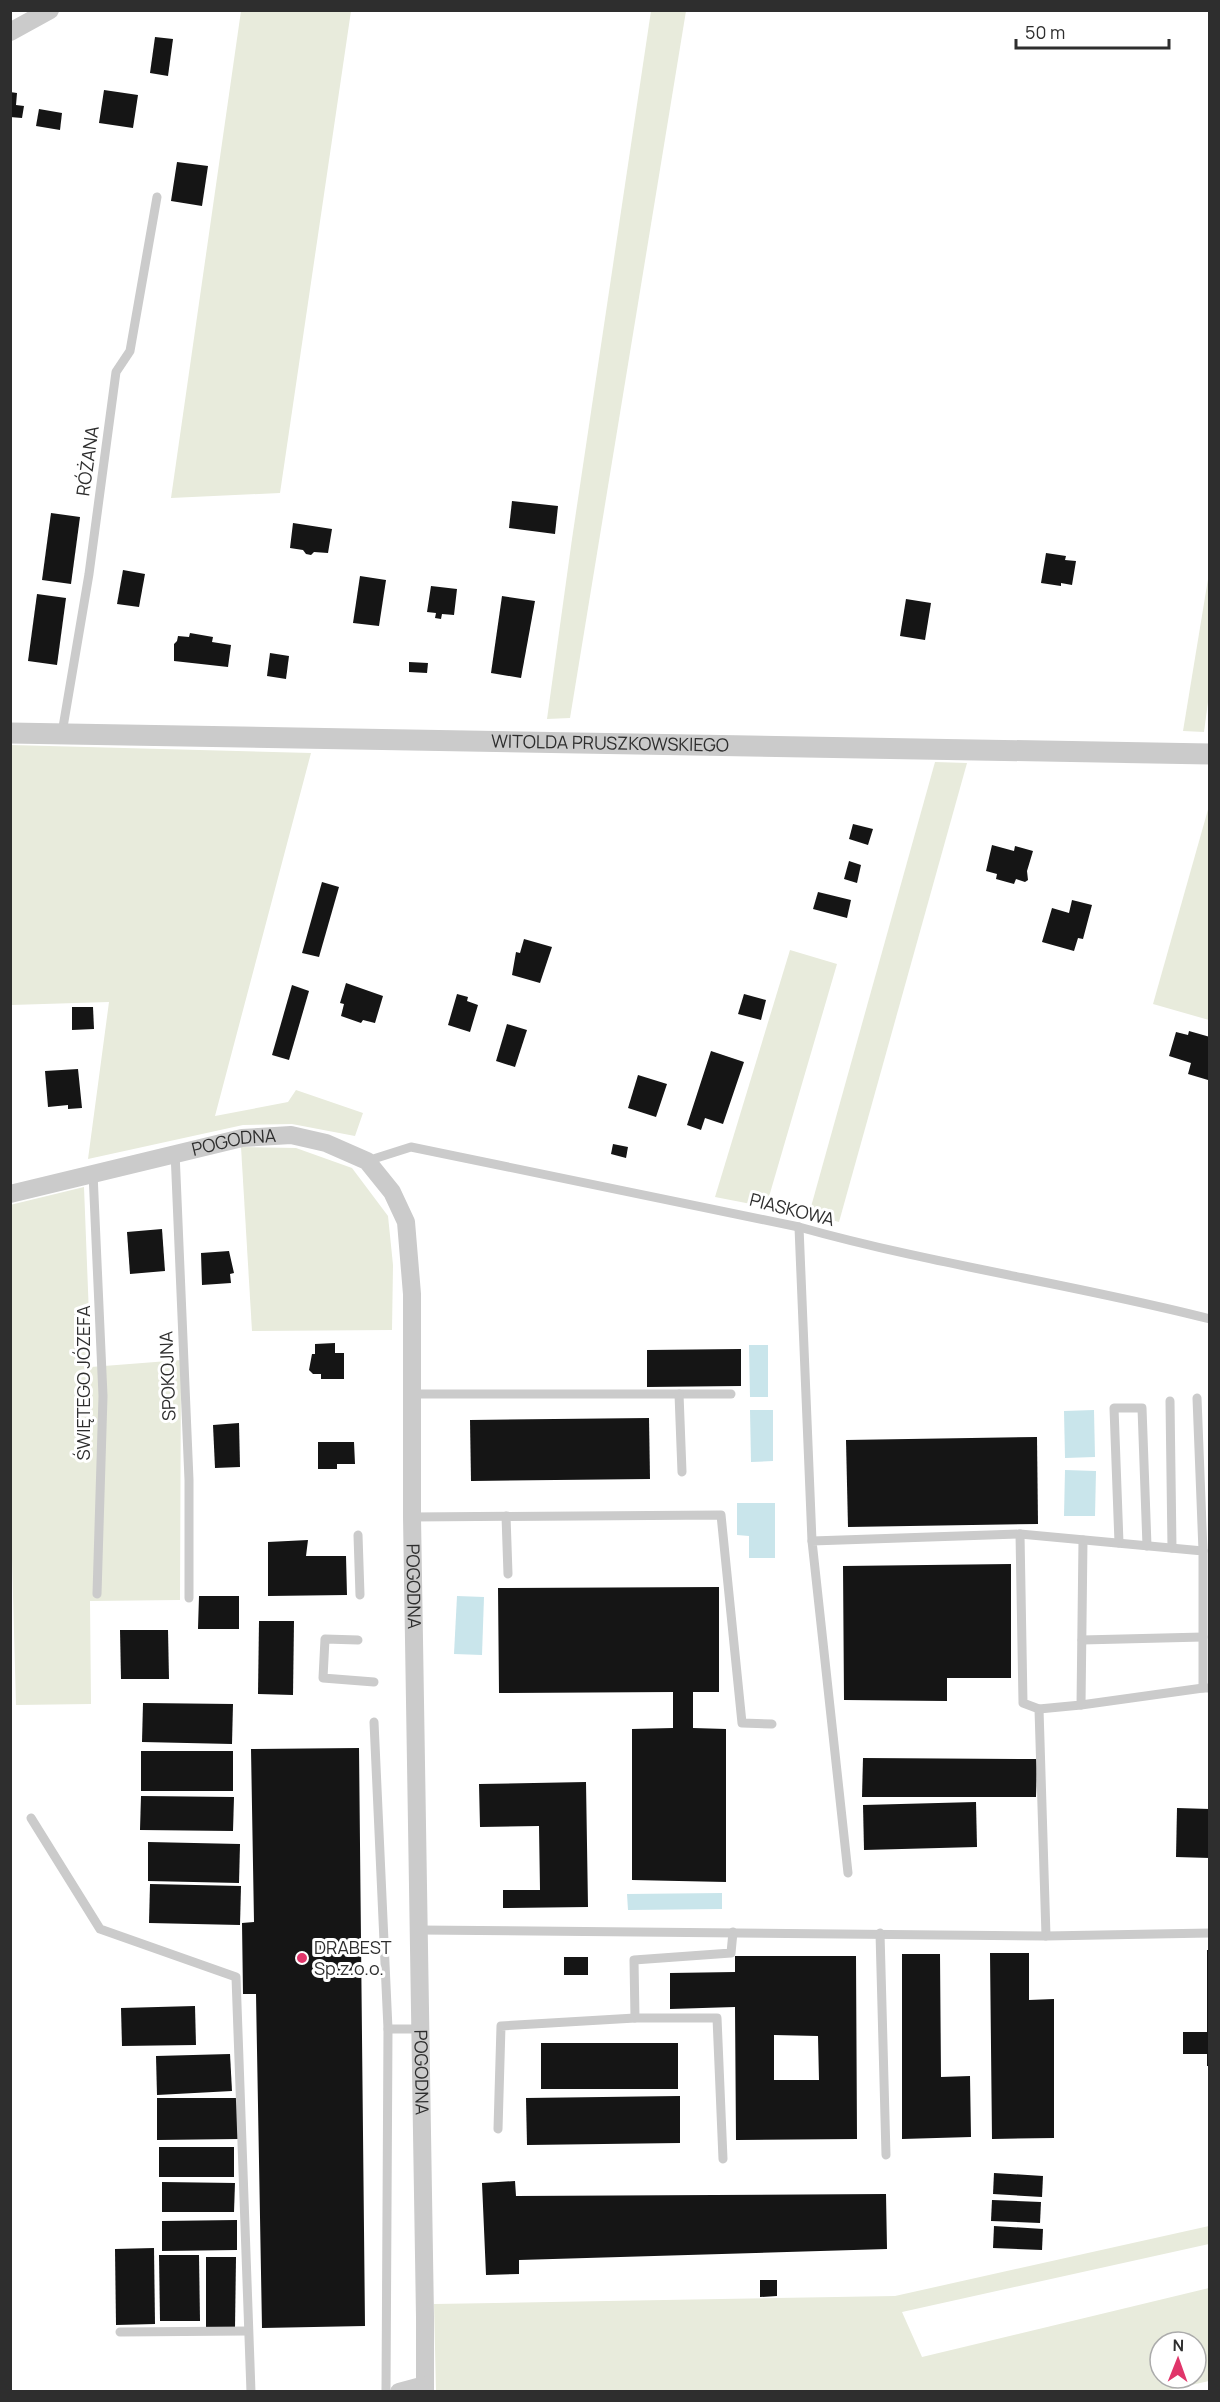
<svg xmlns="http://www.w3.org/2000/svg" width="1220" height="2402" font-family="Manrope,sans-serif">
  <style>
    .green { fill: #e8ebdc; fill-rule: evenodd }
    .water { fill: #c9e5eb }
    .building { fill: #151515; fill-rule: evenodd }
    .lines { fill: none; stroke-linecap: round; stroke-linejoin: round }
    .service { stroke: #cbcbcb; stroke-width: 9 }
    .minor { stroke: #cbcbcb; stroke-width: 18 }
    .tertiary { stroke: #cbcbcb; stroke-width: 21 }
    .poi-dot { fill: #e0356a; stroke: #fff; stroke-width: 2 }
    .labels { text-anchor: middle; stroke-width: 6; stroke-linejoin: round; paint-order: stroke }
    .street-label { font-size: 18px; fill: #2e2e2e; stroke: #fff }
    .poi-label { font-size: 18px; fill: #2e2e2e; stroke: #fff; text-anchor: start }
  </style>
  <rect width="100%" height="100%" fill="#fff"/>
  <g class="green">
    <path d="M 241,11 L 351,11 L 280,493 L 171,498 Z"/>
    <path d="M 651,11 L 686,11 L 570,718 L 547,719 L 572,539 Z"/>
    <path d="M 1209,573 L 1210,687 L 1204,732 L 1183,731 Z"/>
    <path d="M 11,745 L 311,753 L 215,1116 L 288,1102 L 296,1090 L 363,1113 L 355,1136 L 292,1124 L 243,1125 L 88,1159 L 109,1002 L 11,1005 Z"/>
    <path d="M 935,762 L 967,763 L 839,1222 L 809,1214 Z"/>
    <path d="M 1209,806 L 1209,1020 L 1153,1004 Z"/>
    <path d="M 790,950 L 837,964 L 766,1207 L 715,1197 Z"/>
    <path d="M 241,1147 L 296,1148 L 352,1168 L 388,1216 L 393,1265 L 392,1330 L 252,1331 Z"/>
    <path d="M 84,1187 L 91,1367 L 181,1360 L 180,1600 L 90,1601 L 91,1704 L 16,1705 L 10,1484 L 10,1205 Z"/>
    <path d="M 1209,2226 L 1209,2244 L 902,2312 L 922,2357 L 1209,2288 L 1209,2381 L 1164,2391 L 436,2391 L 434,2304 L 895,2296 ZM 1160,2342 L 1196,2342 L 1196,2378 L 1160,2378 Z"/>
  </g>
  <g class="water">
    <path d="M 749,1345 L 768,1345 L 768,1397 L 750,1397 Z"/>
    <path d="M 750,1410 L 773,1410 L 773,1461 L 751,1462 Z"/>
    <path d="M 1094,1410 L 1095,1457 L 1065,1458 L 1064,1411 Z"/>
    <path d="M 1065,1470 L 1096,1471 L 1095,1516 L 1064,1516 Z"/>
    <path d="M 737,1503 L 775,1503 L 775,1558 L 749,1558 L 749,1536 L 737,1535 Z"/>
    <path d="M 457,1596 L 484,1597 L 482,1655 L 454,1654 Z"/>
    <path d="M 722,1893 L 722,1909 L 628,1910 L 627,1894 Z"/>
  </g>
  <g class="building">
    <path d="M 155,37 L 173,39 L 168,76 L 150,73 Z"/>
    <path d="M 104,90 L 138,95 L 133,128 L 99,123 Z"/>
    <path d="M 10,92 L 17,93 L 16,105 L 24,106 L 22,118 L 10,117 Z"/>
    <path d="M 39,109 L 62,113 L 60,130 L 36,126 Z"/>
    <path d="M 177,162 L 208,166 L 202,206 L 171,201 Z"/>
    <path d="M 512,501 L 558,506 L 555,534 L 509,528 Z"/>
    <path d="M 51,513 L 80,517 L 71,584 L 42,580 Z"/>
    <path d="M 293,523 L 332,529 L 328,553 L 314,552 L 311,555 L 306,554 L 303,550 L 290,548 Z"/>
    <path d="M 1046,553 L 1066,556 L 1065,560 L 1076,561 L 1072,585 L 1061,583 L 1061,586 L 1041,583 Z"/>
    <path d="M 123,570 L 145,574 L 139,607 L 117,604 Z"/>
    <path d="M 360,576 L 386,580 L 379,626 L 353,623 Z"/>
    <path d="M 431,586 L 457,589 L 454,615 L 442,614 L 441,619 L 435,618 L 436,613 L 427,612 Z"/>
    <path d="M 37,594 L 66,598 L 57,665 L 28,661 Z"/>
    <path d="M 502,596 L 535,601 L 521,678 L 491,673 Z"/>
    <path d="M 906,599 L 931,603 L 925,640 L 900,636 Z"/>
    <path d="M 190,633 L 213,637 L 212,642 L 231,645 L 228,667 L 174,661 L 174,644 L 177,641 L 178,636 L 189,637 Z"/>
    <path d="M 270,653 L 289,656 L 286,679 L 267,676 Z"/>
    <path d="M 409,662 L 428,663 L 427,673 L 409,672 Z"/>
    <path d="M 853,824 L 873,829 L 868,845 L 849,839 Z"/>
    <path d="M 992,845 L 1014,851 L 1015,846 L 1033,851 L 1027,871 L 1028,880 L 1025,882 L 1016,879 L 1014,884 L 996,879 L 997,874 L 986,871 Z"/>
    <path d="M 849,861 L 861,865 L 857,883 L 844,879 Z"/>
    <path d="M 322,882 L 339,887 L 319,957 L 302,953 Z"/>
    <path d="M 818,892 L 851,900 L 847,918 L 813,909 Z"/>
    <path d="M 1072,900 L 1092,905 L 1083,939 L 1078,938 L 1074,951 L 1042,942 L 1052,908 L 1069,913 Z"/>
    <path d="M 524,939 L 552,947 L 540,983 L 512,975 L 516,952 L 520,953 Z"/>
    <path d="M 346,983 L 383,996 L 375,1023 L 363,1020 L 361,1023 L 341,1016 L 344,1004 L 340,1003 Z"/>
    <path d="M 292,985 L 309,991 L 289,1060 L 272,1055 Z"/>
    <path d="M 457,994 L 468,997 L 467,1001 L 478,1005 L 470,1032 L 448,1025 Z"/>
    <path d="M 744,994 L 766,1000 L 761,1020 L 738,1014 Z"/>
    <path d="M 72,1007 L 93,1007 L 94,1029 L 72,1030 Z"/>
    <path d="M 507,1024 L 527,1030 L 515,1067 L 496,1061 Z"/>
    <path d="M 1189,1031 L 1210,1037 L 1208,1080 L 1188,1074 L 1191,1063 L 1169,1056 L 1176,1032 L 1188,1035 Z"/>
    <path d="M 711,1051 L 744,1062 L 723,1124 L 705,1118 L 701,1130 L 687,1125 Z"/>
    <path d="M 78,1069 L 82,1108 L 68,1109 L 68,1105 L 48,1107 L 45,1071 Z"/>
    <path d="M 638,1075 L 667,1084 L 656,1117 L 628,1108 Z"/>
    <path d="M 613,1144 L 628,1147 L 626,1158 L 611,1154 Z"/>
    <path d="M 162,1229 L 165,1271 L 130,1274 L 127,1232 Z"/>
    <path d="M 229,1251 L 234,1273 L 230,1274 L 231,1283 L 202,1285 L 201,1253 Z"/>
    <path d="M 335,1343 L 335,1353 L 344,1353 L 344,1379 L 321,1379 L 321,1374 L 313,1374 L 309,1370 L 312,1354 L 315,1354 L 315,1344 Z"/>
    <path d="M 741,1349 L 741,1386 L 647,1387 L 647,1350 Z"/>
    <path d="M 649,1418 L 650,1479 L 471,1481 L 470,1420 Z"/>
    <path d="M 239,1423 L 240,1467 L 215,1468 L 213,1425 Z"/>
    <path d="M 1037,1437 L 1038,1524 L 848,1527 L 846,1440 Z"/>
    <path d="M 318,1442 L 354,1442 L 355,1464 L 337,1464 L 337,1469 L 318,1469 Z"/>
    <path d="M 308,1540 L 306,1556 L 346,1556 L 347,1595 L 268,1596 L 268,1542 Z"/>
    <path d="M 1011,1564 L 1011,1678 L 947,1678 L 947,1701 L 844,1700 L 843,1566 Z"/>
    <path d="M 719,1587 L 719,1692 L 693,1692 L 693,1728 L 726,1729 L 726,1882 L 632,1880 L 632,1729 L 673,1728 L 673,1692 L 499,1693 L 498,1588 Z"/>
    <path d="M 199,1596 L 239,1596 L 239,1629 L 198,1629 Z"/>
    <path d="M 259,1621 L 294,1621 L 293,1695 L 258,1694 Z"/>
    <path d="M 120,1630 L 168,1630 L 169,1679 L 121,1679 Z"/>
    <path d="M 143,1703 L 233,1704 L 232,1744 L 142,1742 Z"/>
    <path d="M 359,1748 L 365,2326 L 262,2328 L 256,1994 L 243,1994 L 242,1923 L 254,1922 L 251,1749 Z"/>
    <rect x="141" y="1751" width="92" height="40"/>
    <path d="M 863,1758 L 1037,1759 L 1036,1797 L 862,1797 Z"/>
    <path d="M 586,1782 L 588,1907 L 503,1908 L 503,1890 L 540,1890 L 539,1826 L 480,1827 L 479,1784 Z"/>
    <path d="M 141,1796 L 234,1797 L 233,1831 L 140,1830 Z"/>
    <path d="M 976,1802 L 977,1847 L 864,1850 L 863,1805 Z"/>
    <path d="M 1177,1808 L 1210,1809 L 1210,1858 L 1176,1857 Z"/>
    <path d="M 148,1842 L 240,1844 L 239,1883 L 148,1881 Z"/>
    <path d="M 150,1884 L 241,1886 L 240,1925 L 149,1923 Z"/>
    <path d="M 1207,1950 L 1210,1950 L 1210,2066 L 1207,2066 L 1207,2054 L 1183,2054 L 1183,2032 L 1207,2032 Z"/>
    <path d="M 990,1953 L 1029,1953 L 1029,2000 L 1054,1999 L 1054,2138 L 992,2139 Z"/>
    <path d="M 902,1954 L 940,1954 L 941,2077 L 970,2076 L 971,2137 L 902,2139 Z"/>
    <path d="M 735,1956 L 856,1956 L 857,2139 L 736,2140 L 735,2007 L 670,2009 L 670,1973 L 735,1972 ZM 774,2035 L 818,2036 L 819,2080 L 774,2080 Z"/>
    <rect x="564" y="1957" width="24" height="18"/>
    <path d="M 195,2006 L 196,2045 L 122,2046 L 121,2008 Z"/>
    <rect x="541" y="2043" width="137" height="46"/>
    <path d="M 230,2054 L 232,2091 L 157,2095 L 156,2056 Z"/>
    <path d="M 680,2096 L 680,2143 L 527,2145 L 526,2098 Z"/>
    <path d="M 157,2098 L 238,2098 L 238,2139 L 157,2140 Z"/>
    <rect x="159" y="2147" width="75" height="30"/>
    <path d="M 994,2173 L 1043,2176 L 1042,2197 L 993,2194 Z"/>
    <path d="M 515,2181 L 516,2196 L 886,2194 L 887,2249 L 519,2260 L 519,2274 L 486,2275 L 482,2183 Z"/>
    <path d="M 162,2182 L 235,2183 L 234,2212 L 162,2212 Z"/>
    <path d="M 992,2200 L 1041,2202 L 1040,2223 L 991,2221 Z"/>
    <path d="M 237,2220 L 237,2250 L 162,2251 L 162,2221 Z"/>
    <path d="M 994,2226 L 1043,2229 L 1042,2250 L 993,2248 Z"/>
    <path d="M 154,2248 L 155,2324 L 116,2325 L 115,2249 Z"/>
    <path d="M 159,2255 L 199,2255 L 200,2321 L 160,2321 Z"/>
    <path d="M 206,2257 L 236,2257 L 235,2328 L 206,2328 Z"/>
    <path d="M 760,2280 L 777,2280 L 777,2296 L 760,2297 Z"/>
  </g>
  <g class="lines">
    <g class="service">
      <path d="M 62,733 L 89,574 L 116,372 L 130,351 L 157,197"/>
      <path d="M 175,1152 L 189,1480 L 189,1598"/>
      <path d="M 367,1161 L 411,1147 L 799,1227 C 934,1265 1074,1284 1210,1319"/>
      <path d="M 93,1173 L 103,1396 L 97,1594"/>
      <path d="M 799,1227 L 812,1541"/>
      <path d="M 412,1394 L 731,1394"/>
      <path d="M 679,1394 L 682,1472"/>
      <path d="M 1197,1398 L 1203,1551"/>
      <path d="M 1170,1401 L 1172,1548"/>
      <path d="M 506,1516 L 508,1574"/>
      <path d="M 412,1517 L 721,1515 L 742,1723 L 772,1724"/>
      <path d="M 1020,1534 L 1023,1703 L 1039,1709 L 1046,1936"/>
      <path d="M 358,1535 L 360,1595"/>
      <path d="M 1119,1543 L 1114,1408 L 1142,1408 L 1147,1546"/>
      <path d="M 358,1640 L 325,1639 L 323,1678 L 374,1682"/>
      <path d="M 1082,1640 L 1203,1637"/>
      <path d="M 1081,1705 L 1203,1688"/>
      <path d="M 1039,1709 L 1081,1705 L 1083,1540"/>
      <path d="M 374,1722 L 388,2029 L 421,2029"/>
      <path d="M 31,1818 L 100,1929 L 236,1977 L 251,2392"/>
      <path d="M 848,1873 L 812,1541 L 1020,1534 L 1203,1551 L 1203,1688 L 1210,1688"/>
      <path d="M 419,1930 L 1046,1936 L 1210,1933"/>
      <path d="M 880,1933 L 886,2155"/>
      <path d="M 498,2129 L 501,2026 L 635,2018"/>
      <path d="M 723,2159 L 717,2018 L 635,2018 L 634,1960 L 731,1953 L 733,1932"/>
      <path d="M 120,2332 L 247,2331"/>
      <path d="M 386,2392 L 388,2029"/>
    </g>
    <g class="minor">
      <path d="M 10,32 L 50,10"/>
      <path id="s1" d="M 10,1194 L 242,1138 L 291,1135 L 326,1143 L 367,1161 L 392,1192 L 406,1222 L 412,1294 L 412,1517 L 425,2317 L 425,2392"/>
      <path d="M 399,2392 L 425,2385"/>
    </g>
    <path class="tertiary" id="s2" d="M 10,733 L 1210,754"/>
  </g>
  <circle class="poi-dot" cx="302" cy="1958" r="6"/>
  <g class="labels">
    <g class="street-label">
      <text transform="translate(88 461) rotate(-82)" y="6">RÓŻANA</text>
      <text dy="6" stroke="none"><textPath href="#s2" startOffset="600">WITOLDA PRUSZKOWSKIEGO</textPath></text>
      <text dy="6" stroke="none"><textPath href="#s1" startOffset="230">POGODNA</textPath></text>
      <text transform="translate(792 1210) rotate(14)" y="6">PIASKOWA</text>
      <text transform="translate(168 1376) rotate(-92)" y="6">SPOKOJNA</text>
      <text transform="translate(84 1383) rotate(-90)" y="6">ŚWIĘTEGO JÓZEFA</text>
      <text dy="6" stroke="none"><textPath href="#s1" startOffset="806">POGODNA</textPath></text>
      <text dy="6" stroke="none"><textPath href="#s1" startOffset="1292">POGODNA</textPath></text>
    </g>
    <g class="poi-label">
      <text x="314" y="1954">DRABEST<tspan x="314" dy="21">Sp.z.o.o.</tspan></text>
    </g>
  </g>
  <rect width="1220" height="2402" fill="none" stroke="#2e2e2e" stroke-width="24"/>
  <g transform="translate(1178 2360) rotate(1)"><circle r="28" fill="#ffffff" stroke="#ababab" stroke-width="1.5"/>
  <path d="M0-4.5L10 22L0 15L-10 22Z" fill="#e0356a"/>
  <text y="-9" font-size="16" font-weight="bold" text-anchor="middle" fill="#2e2e2e">N</text>
  </g>
  <path d="M1016 39v9h153v-9" fill="none" stroke="#2e2e2e" stroke-width="3"/>
  <text x="1025" y="39" font-size="18" fill="#2e2e2e" stroke="#ffffff" stroke-width="4.5" paint-order="stroke">50 m</text>
</svg>
